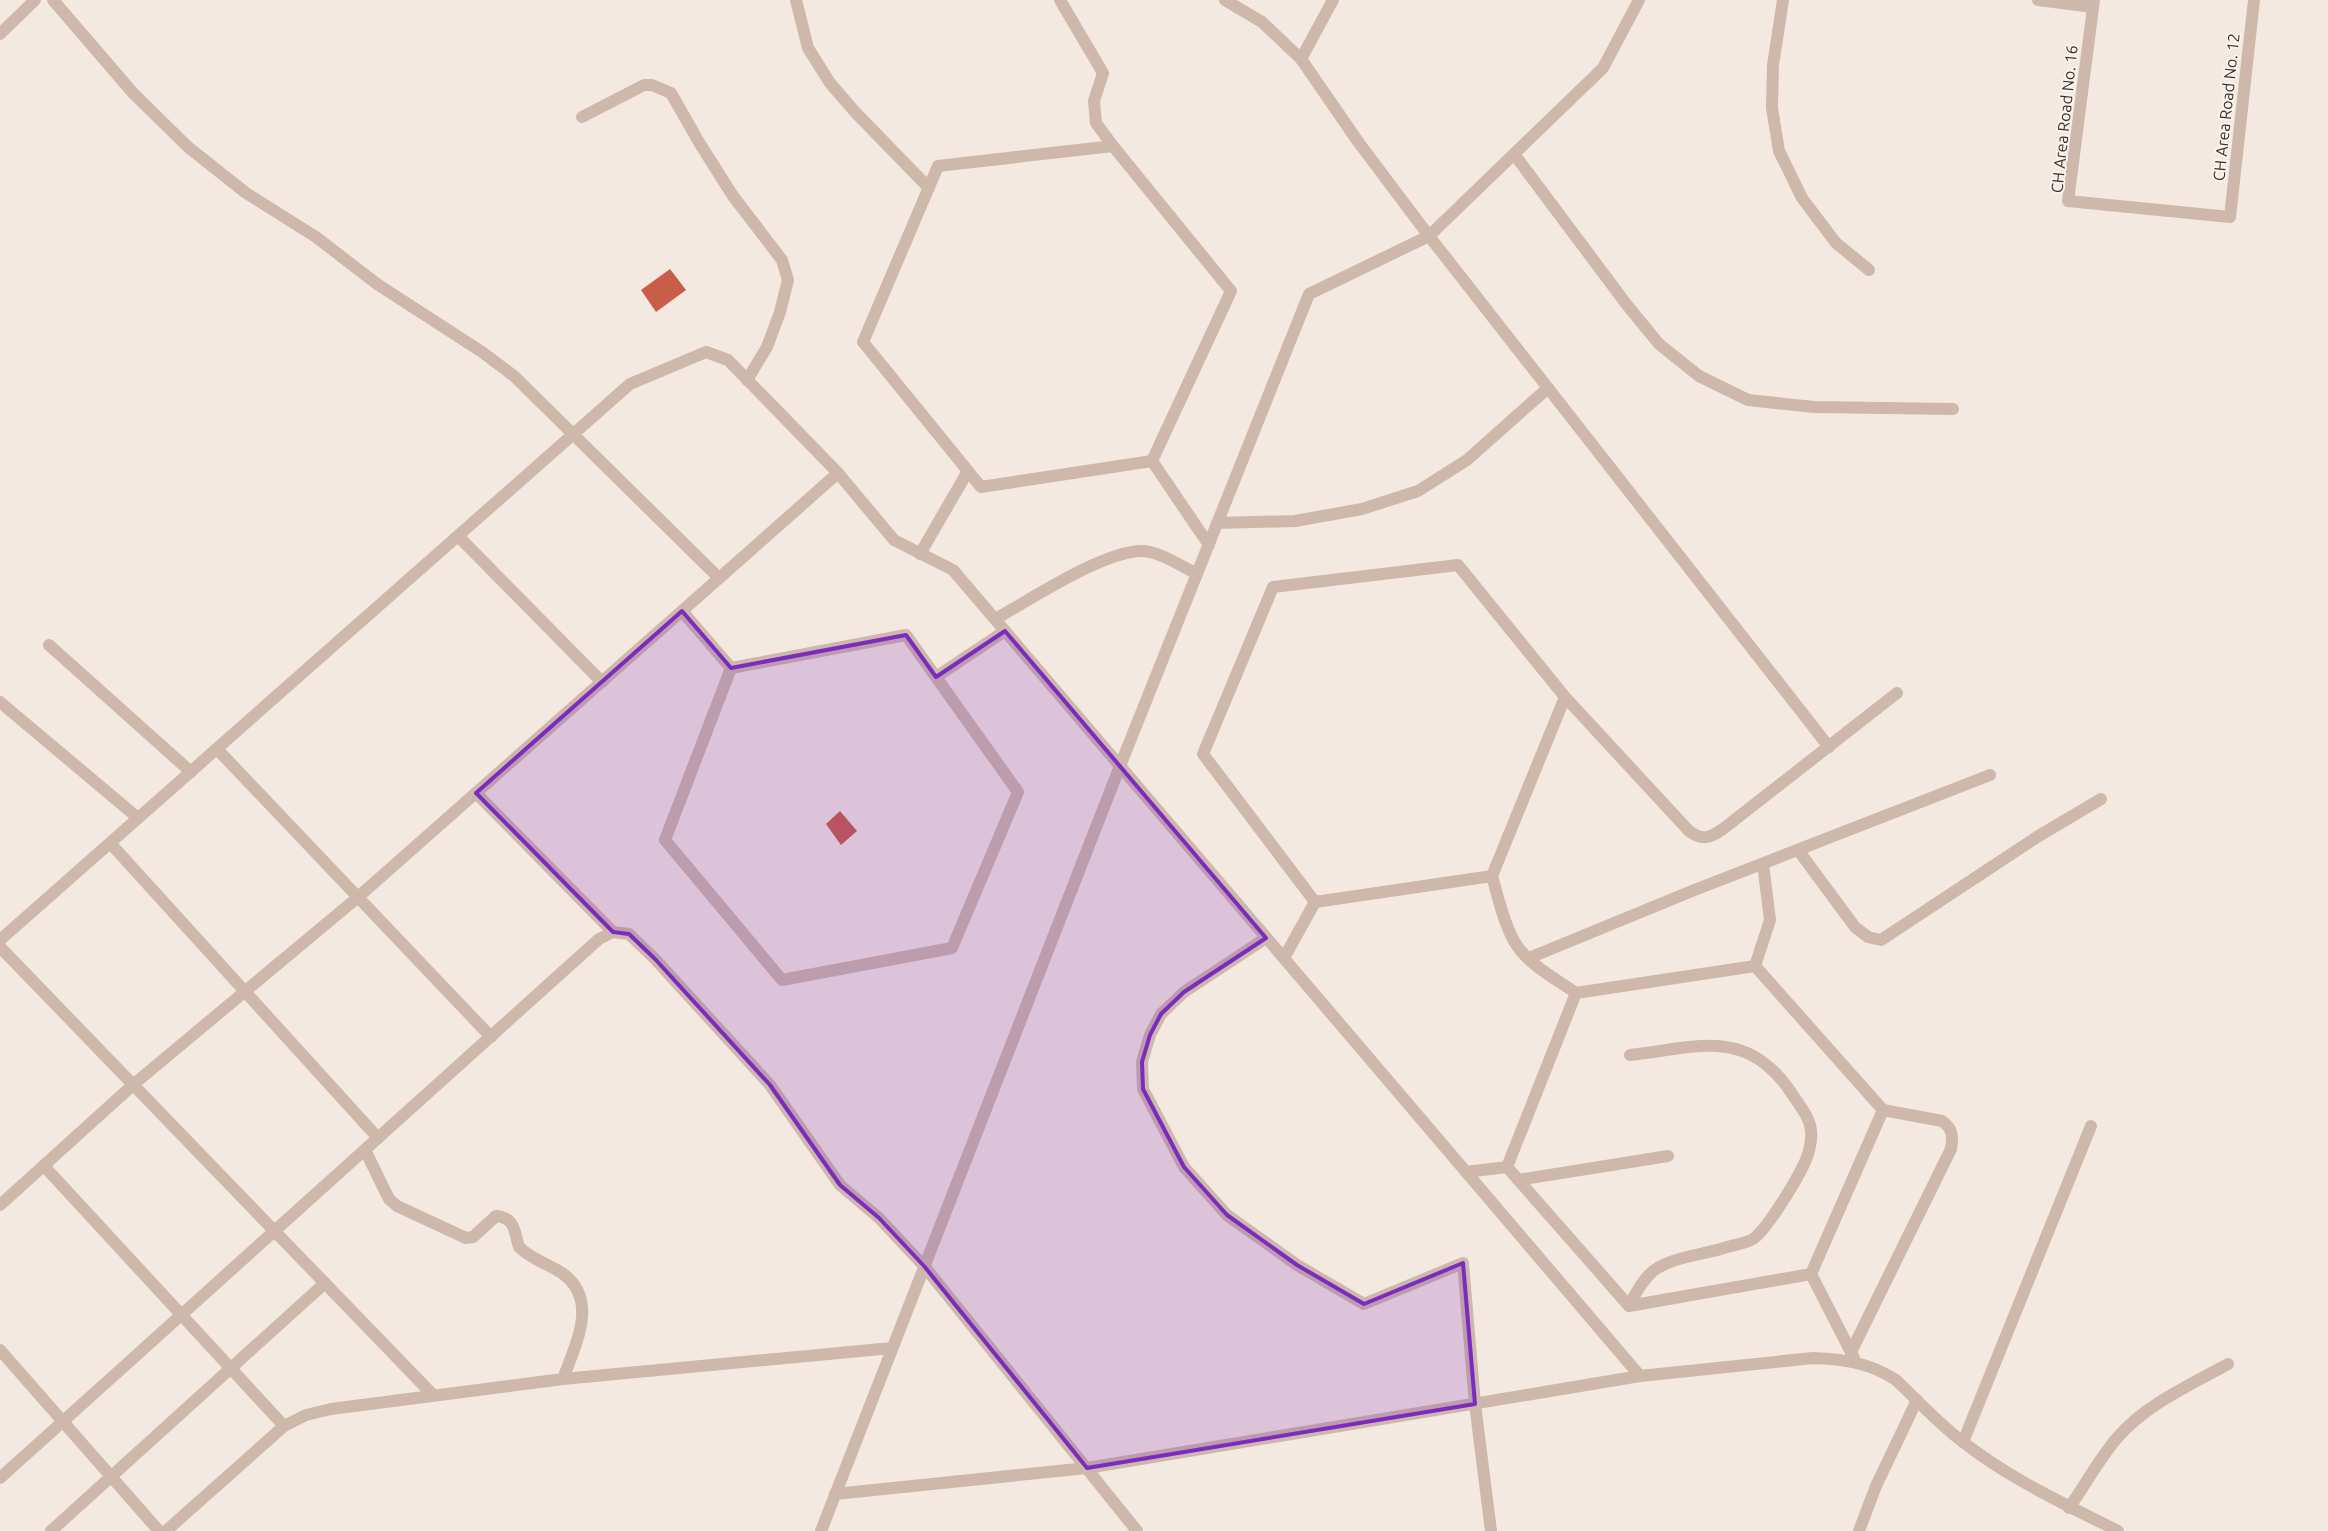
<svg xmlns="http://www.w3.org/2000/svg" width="2328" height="1531" font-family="Ubuntu,sans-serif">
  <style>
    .building { fill: #c85d4a }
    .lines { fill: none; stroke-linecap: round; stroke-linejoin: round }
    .minor { stroke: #cdb8ab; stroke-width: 12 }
    .marked { fill: #7b2cbf; fill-opacity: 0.2; stroke: #7b2cbf; stroke-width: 4; stroke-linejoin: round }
    .labels { text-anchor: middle; stroke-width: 4; stroke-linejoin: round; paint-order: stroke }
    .street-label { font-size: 16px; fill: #3a2e2b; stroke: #fbf3ed }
  </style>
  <rect width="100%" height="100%" fill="#f4e9e0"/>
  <g class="building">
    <path d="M 670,269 L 686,290 L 656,312 L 641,290 Z"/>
    <path d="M 840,811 L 857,831 L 841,845 L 826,824 Z"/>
  </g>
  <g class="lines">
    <g class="minor">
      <path d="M 53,0 L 133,93 L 188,147 L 246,193 L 316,237 L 377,284 L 482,352 L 514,376 L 719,578"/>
      <path d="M 796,0 L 808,48 L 830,83 L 856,113 L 929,188"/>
      <path d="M 1060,0 L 1103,73 L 1094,101 L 1096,123 L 1113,146"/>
      <path d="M 1225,0 L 1262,22 L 1301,59 L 1359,143 L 1429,236 L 1829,747"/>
      <path d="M 1783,0 L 1773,65 L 1772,108 L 1779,151 L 1802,198 L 1836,243 L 1869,270"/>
      <path d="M 2038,0 L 2093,7"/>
      <path d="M 2094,0 L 2068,201 L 2230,217 L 2254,0"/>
      <path d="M 0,34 L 35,0"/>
      <path d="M 1301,59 L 1333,0"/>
      <path d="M 582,117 L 644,85 L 652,85 L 671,93 L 700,144 L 733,196 L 782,260 L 788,280 L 780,312 L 767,347 L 747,380"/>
      <path d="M 1113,146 L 1231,291 L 1152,461 L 981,487 L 863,342 L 938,166 Z"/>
      <path d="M 1514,154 L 1627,305 L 1659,344 L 1699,376 L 1748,400 L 1814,407 L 1953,409"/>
      <path d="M 1152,461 L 1209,545"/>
      <path d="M 1217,523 L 1295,521 L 1362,509 L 1418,491 L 1467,460 L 1548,388"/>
      <path d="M 458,536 L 602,682"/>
      <path d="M 920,554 L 968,471"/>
      <path d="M 1458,565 L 1565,697 L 1492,876 L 1315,902 L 1203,754 L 1273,587 Z"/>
      <path d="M 682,611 L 731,668"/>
      <path d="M 995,619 C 1030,600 1106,549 1144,551 C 1162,553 1181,566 1197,574"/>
      <path d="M 906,635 L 1018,792 L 952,948 L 782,980 L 665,840 L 731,668 Z"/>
      <path d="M 49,645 L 191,772"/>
      <path d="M 936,677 L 1005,631"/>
      <path d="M 1565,697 L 1689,831 C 1702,841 1710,838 1723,829 L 1897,693"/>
      <path d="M 0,702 L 138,818"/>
      <path d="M 217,749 L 491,1037"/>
      <path d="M 476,793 L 613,932"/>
      <path d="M 111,844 L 378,1138"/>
      <path d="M 1798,850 L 1855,927 L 1868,937 L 1881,940 L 2037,837 L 2101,799"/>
      <path d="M 1492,876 C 1498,897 1503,921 1514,941 C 1527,964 1556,979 1576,993"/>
      <path d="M 1266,938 L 1184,992 L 1161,1014 L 1150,1035 L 1142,1062 L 1143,1089 L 1184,1167 L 1227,1215 L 1297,1265 L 1364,1304 L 1463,1263 L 1475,1404 L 1491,1531"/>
      <path d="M 0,940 L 630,384 L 706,352 L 728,360 L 838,473 L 894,540 L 953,570 L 1640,1376"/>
      <path d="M 0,947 L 433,1395"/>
      <path d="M 1284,958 L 1315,902"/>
      <path d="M 1529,958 L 1692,891 L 1990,775"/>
      <path d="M 1755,966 L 1770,920 L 1763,864"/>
      <path d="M 365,1150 L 389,1199 L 397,1206 L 466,1238 L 473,1237 L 496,1216 C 516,1218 514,1232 519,1247 C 531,1259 548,1264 562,1273 C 600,1300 575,1345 563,1379"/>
      <path d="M 44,1166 L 284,1426"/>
      <path d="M 1466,1172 L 1507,1167 L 1629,1306 L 1811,1274 L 1883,1110 L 1755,966 L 1576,993 L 1507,1167"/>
      <path d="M 1518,1180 L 1668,1156"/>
      <path d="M 0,1205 L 134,1084 L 357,898 L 838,473"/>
      <path d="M 1811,1274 L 1854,1358"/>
      <path d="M 1629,1306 C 1635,1295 1641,1282 1650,1274 C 1665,1258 1702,1255 1724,1248 C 1732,1245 1745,1244 1753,1239 C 1767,1230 1803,1171 1808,1154 C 1810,1148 1812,1137 1811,1131 C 1810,1116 1796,1101 1788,1088 C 1744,1027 1695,1048 1630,1055"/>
      <path d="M 0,1350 L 159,1531"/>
      <path d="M 1851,1352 L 1951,1149 C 1953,1136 1953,1129 1942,1121 L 1883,1110"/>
      <path d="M 1963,1442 L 2091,1126"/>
      <path d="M 0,1478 L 599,939 L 613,932 L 629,934 L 655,959 L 770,1085 L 840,1185 L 879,1218 L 924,1266 L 1137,1531"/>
      <path d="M 835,1494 L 1087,1468 L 1640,1376 L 1813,1358 C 1844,1359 1870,1363 1896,1380 C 1918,1401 1939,1424 1963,1442 C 2010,1479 2065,1504 2118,1531"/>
      <path d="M 2069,1508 C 2085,1485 2099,1459 2117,1438 C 2145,1405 2190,1385 2228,1364"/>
      <path d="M 51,1531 L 325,1283"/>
      <path d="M 166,1531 L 284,1426 L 306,1415 L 331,1409 L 563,1379 L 892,1348"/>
      <path d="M 821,1531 L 1120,766 L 1309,294 L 1429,236 L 1603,68 L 1639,0"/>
      <path d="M 1859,1531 L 1876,1486 L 1917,1400"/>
    </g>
  </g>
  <path class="marked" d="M 682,611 L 731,668 L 906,635 L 936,677 L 1005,631 L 1266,938 L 1184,992 L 1161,1014 L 1150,1035 L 1142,1062 L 1143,1089 L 1184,1167 L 1227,1215 L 1297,1265 L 1364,1304 L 1463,1263 L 1475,1404 L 1087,1468 L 924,1266 L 879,1218 L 840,1185 L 770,1085 L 655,959 L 629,934 L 613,932 L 476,793 Z"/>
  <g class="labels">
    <g class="street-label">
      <text transform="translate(2226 107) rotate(-84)" y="6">CH Area Road No. 12</text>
      <text transform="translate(2064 119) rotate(-84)" y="6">CH Area Road No. 16</text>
    </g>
  </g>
</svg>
